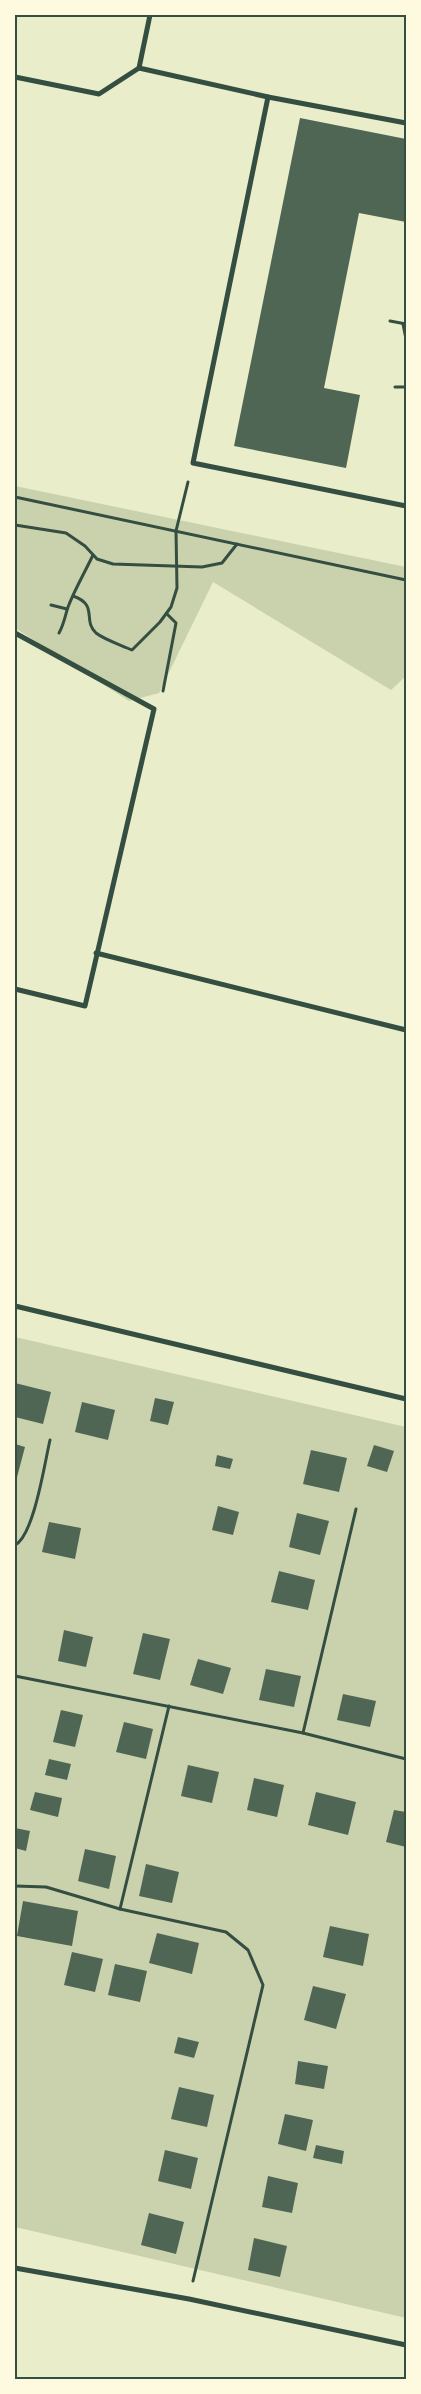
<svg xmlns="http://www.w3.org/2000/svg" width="421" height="2394" font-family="'PT Sans Narrow',sans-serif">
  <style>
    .green { fill: #cad2ad }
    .building { fill: #4f6655 }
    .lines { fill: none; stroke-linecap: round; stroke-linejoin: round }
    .path { stroke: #344e41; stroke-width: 3 }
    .minor { stroke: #344e41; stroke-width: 5 }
    .neatline { fill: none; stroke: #344e41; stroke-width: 2 }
  </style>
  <rect width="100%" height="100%" fill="#e9edc9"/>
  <g class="green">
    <path d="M 15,486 L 406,567 L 406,676 L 391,690 L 213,582 L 159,693 L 129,701 L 15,628 Z"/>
    <path d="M 15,1337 L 406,1427 L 406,2318 L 15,2227 Z"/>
  </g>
  <g class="building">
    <path d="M 300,118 L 406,139 L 406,222 L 359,213 L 324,388 L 360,395 L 346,468 L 234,446 Z"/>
    <path d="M 15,1383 L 51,1392 L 43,1424 L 15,1417 Z"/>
    <path d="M 155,1398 L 174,1402 L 168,1425 L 150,1421 Z"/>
    <path d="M 82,1402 L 115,1410 L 108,1440 L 75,1432 Z"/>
    <path d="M 15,1444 L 25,1447 L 16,1481 L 15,1481 Z"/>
    <path d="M 374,1445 L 394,1451 L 387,1472 L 367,1466 Z"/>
    <path d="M 311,1450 L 347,1458 L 339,1492 L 303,1484 Z"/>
    <path d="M 217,1455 L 233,1459 L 230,1469 L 215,1466 Z"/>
    <path d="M 218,1506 L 239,1512 L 233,1535 L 212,1530 Z"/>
    <path d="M 297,1513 L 329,1521 L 320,1555 L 289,1547 Z"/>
    <path d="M 49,1522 L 81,1528 L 75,1559 L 42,1552 Z"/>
    <path d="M 279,1571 L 315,1580 L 308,1610 L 271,1602 Z"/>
    <path d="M 64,1630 L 93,1637 L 86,1667 L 58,1661 Z"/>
    <path d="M 143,1633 L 170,1639 L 160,1680 L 133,1674 Z"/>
    <path d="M 198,1659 L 231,1668 L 223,1694 L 190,1685 Z"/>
    <path d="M 266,1669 L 301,1676 L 294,1707 L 259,1700 Z"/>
    <path d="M 343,1694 L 376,1701 L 370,1727 L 337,1720 Z"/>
    <path d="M 61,1710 L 83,1715 L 75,1747 L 53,1742 Z"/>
    <path d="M 124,1722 L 153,1729 L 146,1759 L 116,1752 Z"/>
    <path d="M 49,1759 L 71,1764 L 67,1780 L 45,1775 Z"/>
    <path d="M 188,1765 L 219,1772 L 212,1803 L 181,1796 Z"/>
    <path d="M 254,1778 L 284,1785 L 277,1817 L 247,1810 Z"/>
    <path d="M 35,1792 L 62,1798 L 58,1817 L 30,1810 Z"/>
    <path d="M 316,1792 L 356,1802 L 348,1835 L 308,1825 Z"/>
    <path d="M 394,1810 L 406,1812 L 406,1847 L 386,1842 Z"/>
    <path d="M 15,1828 L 30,1831 L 26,1851 L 15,1848 Z"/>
    <path d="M 85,1849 L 116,1856 L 109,1889 L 78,1881 Z"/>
    <path d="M 146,1864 L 179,1872 L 172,1903 L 139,1896 Z"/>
    <path d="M 23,1901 L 78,1911 L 72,1946 L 17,1936 Z"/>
    <path d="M 330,1926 L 369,1934 L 363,1966 L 323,1957 Z"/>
    <path d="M 157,1933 L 199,1943 L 192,1974 L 149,1963 Z"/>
    <path d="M 72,1952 L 103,1959 L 95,1992 L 64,1985 Z"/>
    <path d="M 115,1964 L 147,1971 L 140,2002 L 108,1995 Z"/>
    <path d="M 313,1986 L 346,1994 L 336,2029 L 304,2020 Z"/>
    <path d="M 178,2037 L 199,2042 L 194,2058 L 174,2053 Z"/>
    <path d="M 298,2061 L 328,2066 L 324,2089 L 295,2084 Z"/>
    <path d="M 179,2087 L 214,2095 L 207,2127 L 171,2119 Z"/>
    <path d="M 285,2114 L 313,2120 L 306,2151 L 278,2144 Z"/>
    <path d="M 316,2145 L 344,2151 L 342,2164 L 313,2158 Z"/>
    <path d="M 165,2150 L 198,2158 L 191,2189 L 158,2181 Z"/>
    <path d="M 268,2176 L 298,2183 L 292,2213 L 262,2207 Z"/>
    <path d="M 149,2213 L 184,2222 L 176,2254 L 141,2245 Z"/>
    <path d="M 254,2238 L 287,2246 L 280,2277 L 248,2270 Z"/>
  </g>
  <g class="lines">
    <g class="path">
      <path d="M 390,321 L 406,324"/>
      <path d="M 403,324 L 406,339"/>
      <path d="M 395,387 L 406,387"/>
      <path d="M 15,497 L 406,580"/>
      <path d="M 15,525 L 66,533 L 85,546 L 97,559 L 113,564 L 202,567 L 222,563 L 237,544"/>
      <path d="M 73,596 C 99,605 82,620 96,633 C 105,640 121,645 132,650 L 160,622 L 171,607 L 177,588 L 176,531 L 188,482"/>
      <path d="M 51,605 L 67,609"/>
      <path d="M 59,633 C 64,624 65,616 68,607 C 75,589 85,572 93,555"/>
      <path d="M 163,691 L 176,623 L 167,614"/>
      <path d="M 15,1545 C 34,1536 45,1461 50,1440"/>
      <path d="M 15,1676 L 303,1733 L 406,1759"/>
      <path d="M 303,1733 L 356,1509"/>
      <path d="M 15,1886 L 46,1887 L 120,1909 L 226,1932 L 248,1950 L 263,1985 L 193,2281"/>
      <path d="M 120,1909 L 169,1706"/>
    </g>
    <g class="minor">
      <path d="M 150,15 L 139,68 L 268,97 L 406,123"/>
      <path d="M 15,77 L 99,94 L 139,68"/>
      <path d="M 268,97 L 193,463 L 406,506"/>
      <path d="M 15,633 L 154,709 L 85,1006 L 15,989"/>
      <path d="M 96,953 L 406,1030"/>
      <path d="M 15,1306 L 406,1399"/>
      <path d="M 15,2268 L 189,2299 L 406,2345"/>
    </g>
  </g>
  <rect width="421" height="2394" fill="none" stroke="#fefae0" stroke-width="32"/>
  <rect x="16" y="16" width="389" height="2362" class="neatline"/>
</svg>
